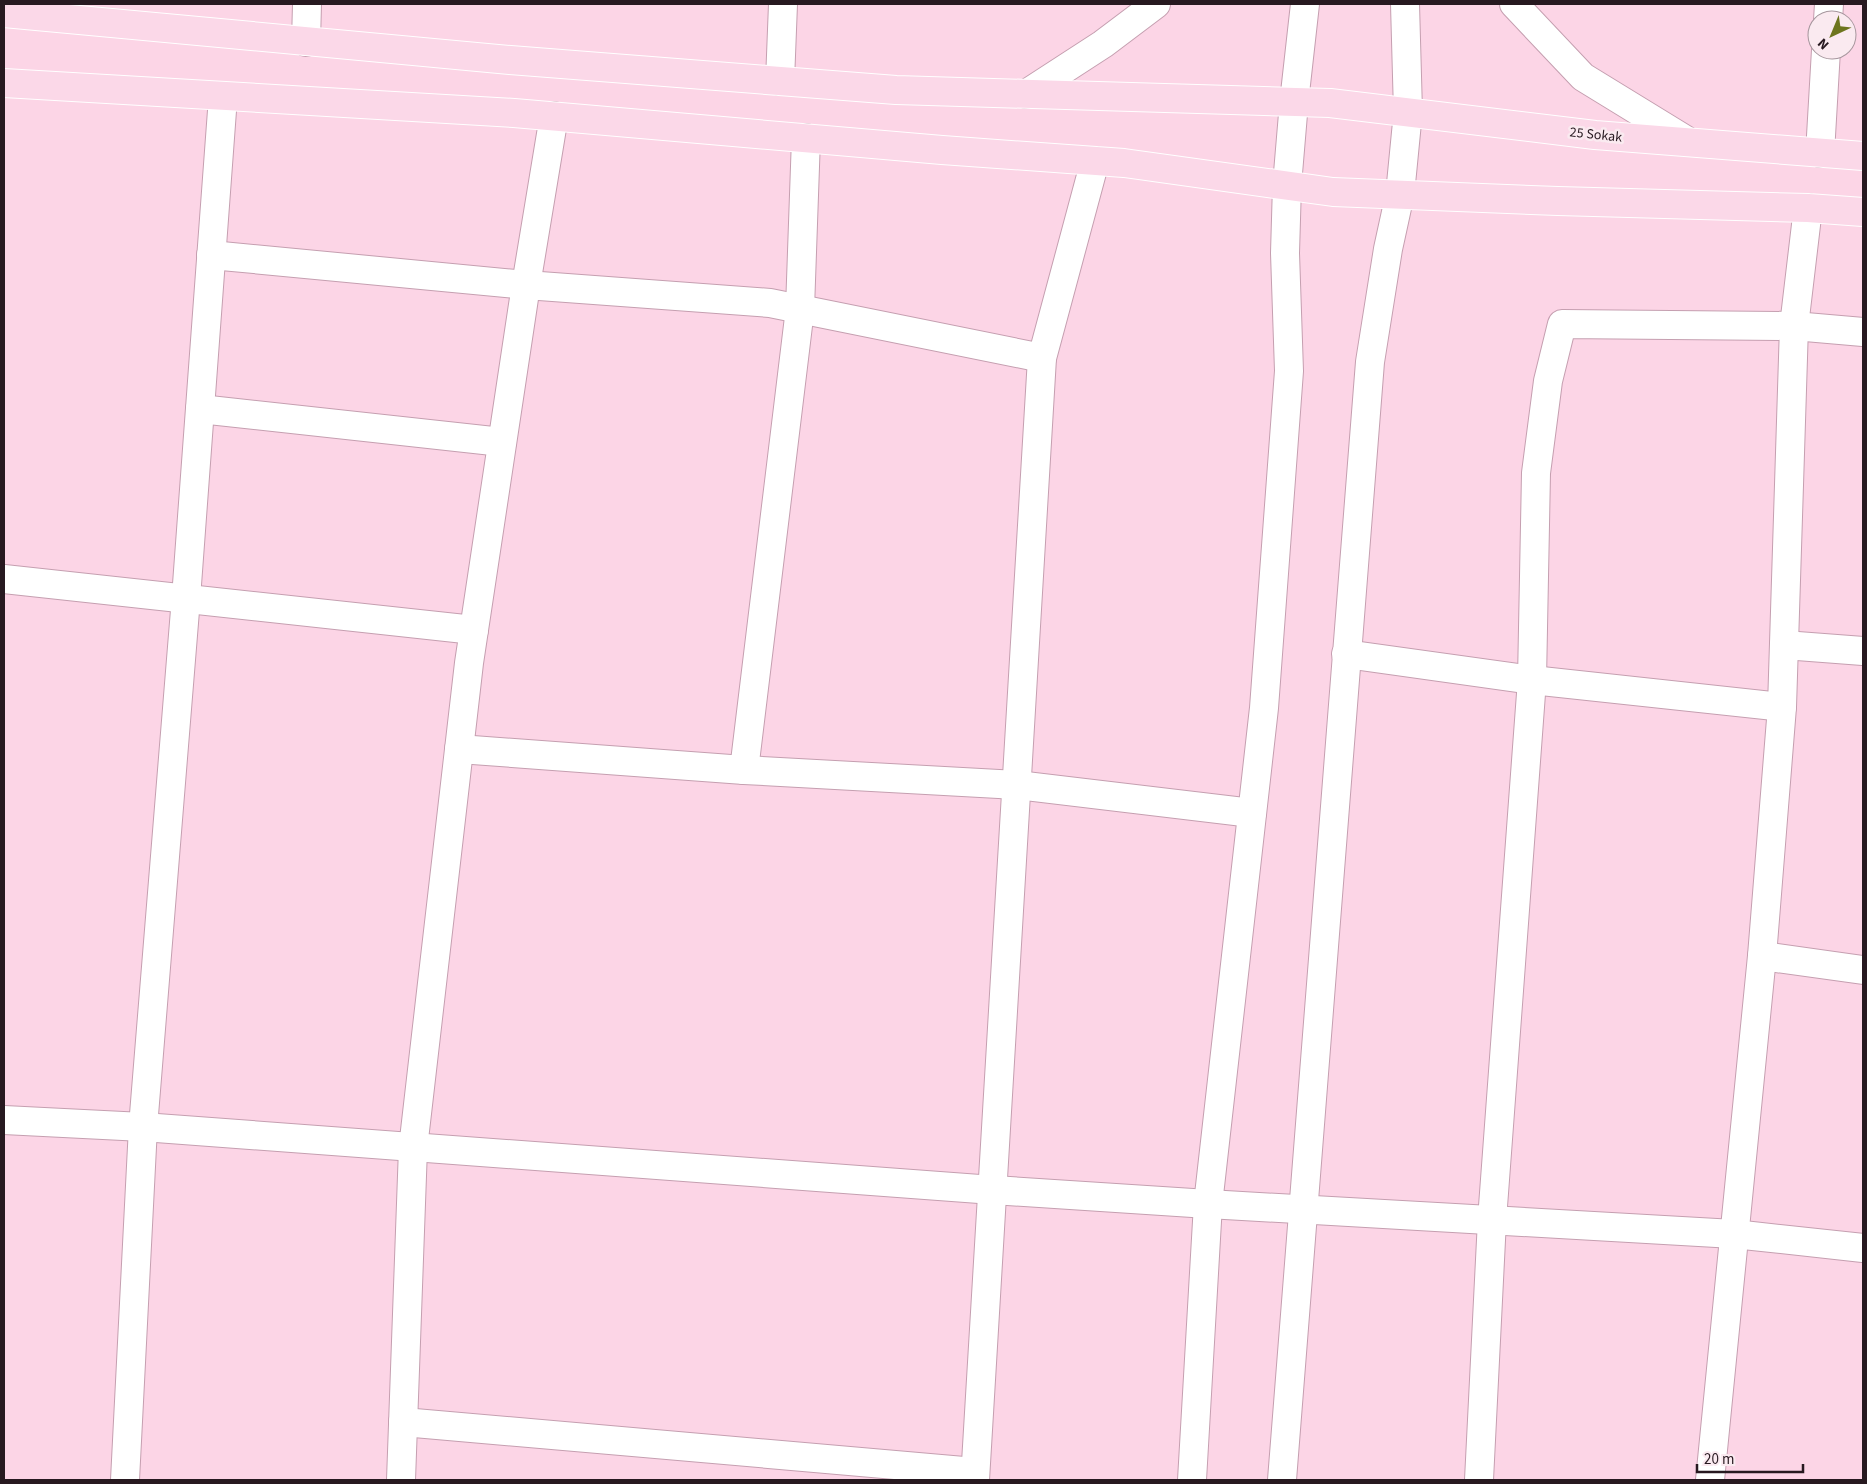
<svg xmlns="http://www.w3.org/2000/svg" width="1867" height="1484" font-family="'Source Sans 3',sans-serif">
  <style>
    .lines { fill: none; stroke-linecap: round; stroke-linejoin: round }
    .minor-casing { stroke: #c59fb0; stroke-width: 30 }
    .major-casing { stroke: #fff; stroke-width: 30 }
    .minor { stroke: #fff; stroke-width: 28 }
    .major { stroke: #fbd8e8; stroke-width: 28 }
    .labels { text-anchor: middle; stroke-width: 5; stroke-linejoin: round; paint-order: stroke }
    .street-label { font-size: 14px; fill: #271920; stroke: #faeaf0 }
  </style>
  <rect width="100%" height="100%" fill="#fcd5e6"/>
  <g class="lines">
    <defs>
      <g id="minor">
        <path d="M 1514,4 L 1583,77 L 1689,142"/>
        <path d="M 1828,20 L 1829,4"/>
        <path d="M 306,42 L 307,4"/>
        <path d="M 780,81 L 783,4"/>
        <path d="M 1026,94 L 1103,44 L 1156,4"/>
        <path d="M 1820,153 L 1826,50"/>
        <path d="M 211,255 L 526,285 L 770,303 L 1042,358"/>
        <path d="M 200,409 L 502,442"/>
        <path d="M 4,579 L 474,630"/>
        <path d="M 1784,645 L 1863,651"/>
        <path d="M 1346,654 L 1532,680 L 1782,707"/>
        <path d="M 459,749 L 744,770 L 1017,785 L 1252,813"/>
        <path d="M 744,770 L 800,309 L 806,138"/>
        <path d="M 1762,956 L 1863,970"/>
        <path d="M 4,1120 L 143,1127 L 993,1190 L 1208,1204 L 1734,1234 L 1863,1248"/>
        <path d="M 403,1422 L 975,1472"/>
        <path d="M 125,1480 L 143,1127 L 186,598 L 223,97"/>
        <path d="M 401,1480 L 413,1148 L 469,663 L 526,285 L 554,116"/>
        <path d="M 975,1480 L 1042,358 L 1095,161"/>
        <path d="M 1192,1480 L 1208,1204 L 1264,708 L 1289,371 L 1285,253 L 1287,185 L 1294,102 L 1305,4"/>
        <path d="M 1282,1480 L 1370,362 L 1388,249 L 1400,194 L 1408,112 L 1405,4"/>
        <path d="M 1479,1480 L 1492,1220 L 1532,680 L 1536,473 L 1548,381 L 1562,324 L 1794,326 L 1863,332"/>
        <path d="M 1710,1480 L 1762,956 L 1782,707 L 1794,326 L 1808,208"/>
      </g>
      <g id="major">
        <path d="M 4,13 L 510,60 L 896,90 L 1330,103 L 1595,135 L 1863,156"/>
        <path d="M 4,83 L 514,113 L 942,150 L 1124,163 L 1333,192 L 1558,201 L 1808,208 L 1863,212"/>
      </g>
    </defs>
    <use href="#minor" class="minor-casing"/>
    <use href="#major" class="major-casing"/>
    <use href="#minor" class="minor"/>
    <use href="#major" class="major"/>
  </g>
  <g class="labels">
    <g class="street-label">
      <text transform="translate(1596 134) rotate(6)" y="5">25 Sokak</text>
    </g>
  </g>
  <rect width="1867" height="1484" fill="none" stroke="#271920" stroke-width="10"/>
  <g transform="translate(1832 35) rotate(224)"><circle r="24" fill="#faeaf0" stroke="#a6969d"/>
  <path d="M0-4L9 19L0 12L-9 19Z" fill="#6d751e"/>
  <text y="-8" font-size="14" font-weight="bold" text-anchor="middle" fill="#271920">N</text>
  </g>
  <path d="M1697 1464v8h106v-8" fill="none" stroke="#271920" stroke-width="2.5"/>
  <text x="1704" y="1464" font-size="15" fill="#271920" stroke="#faeaf0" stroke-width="4" paint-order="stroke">20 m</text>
</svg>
